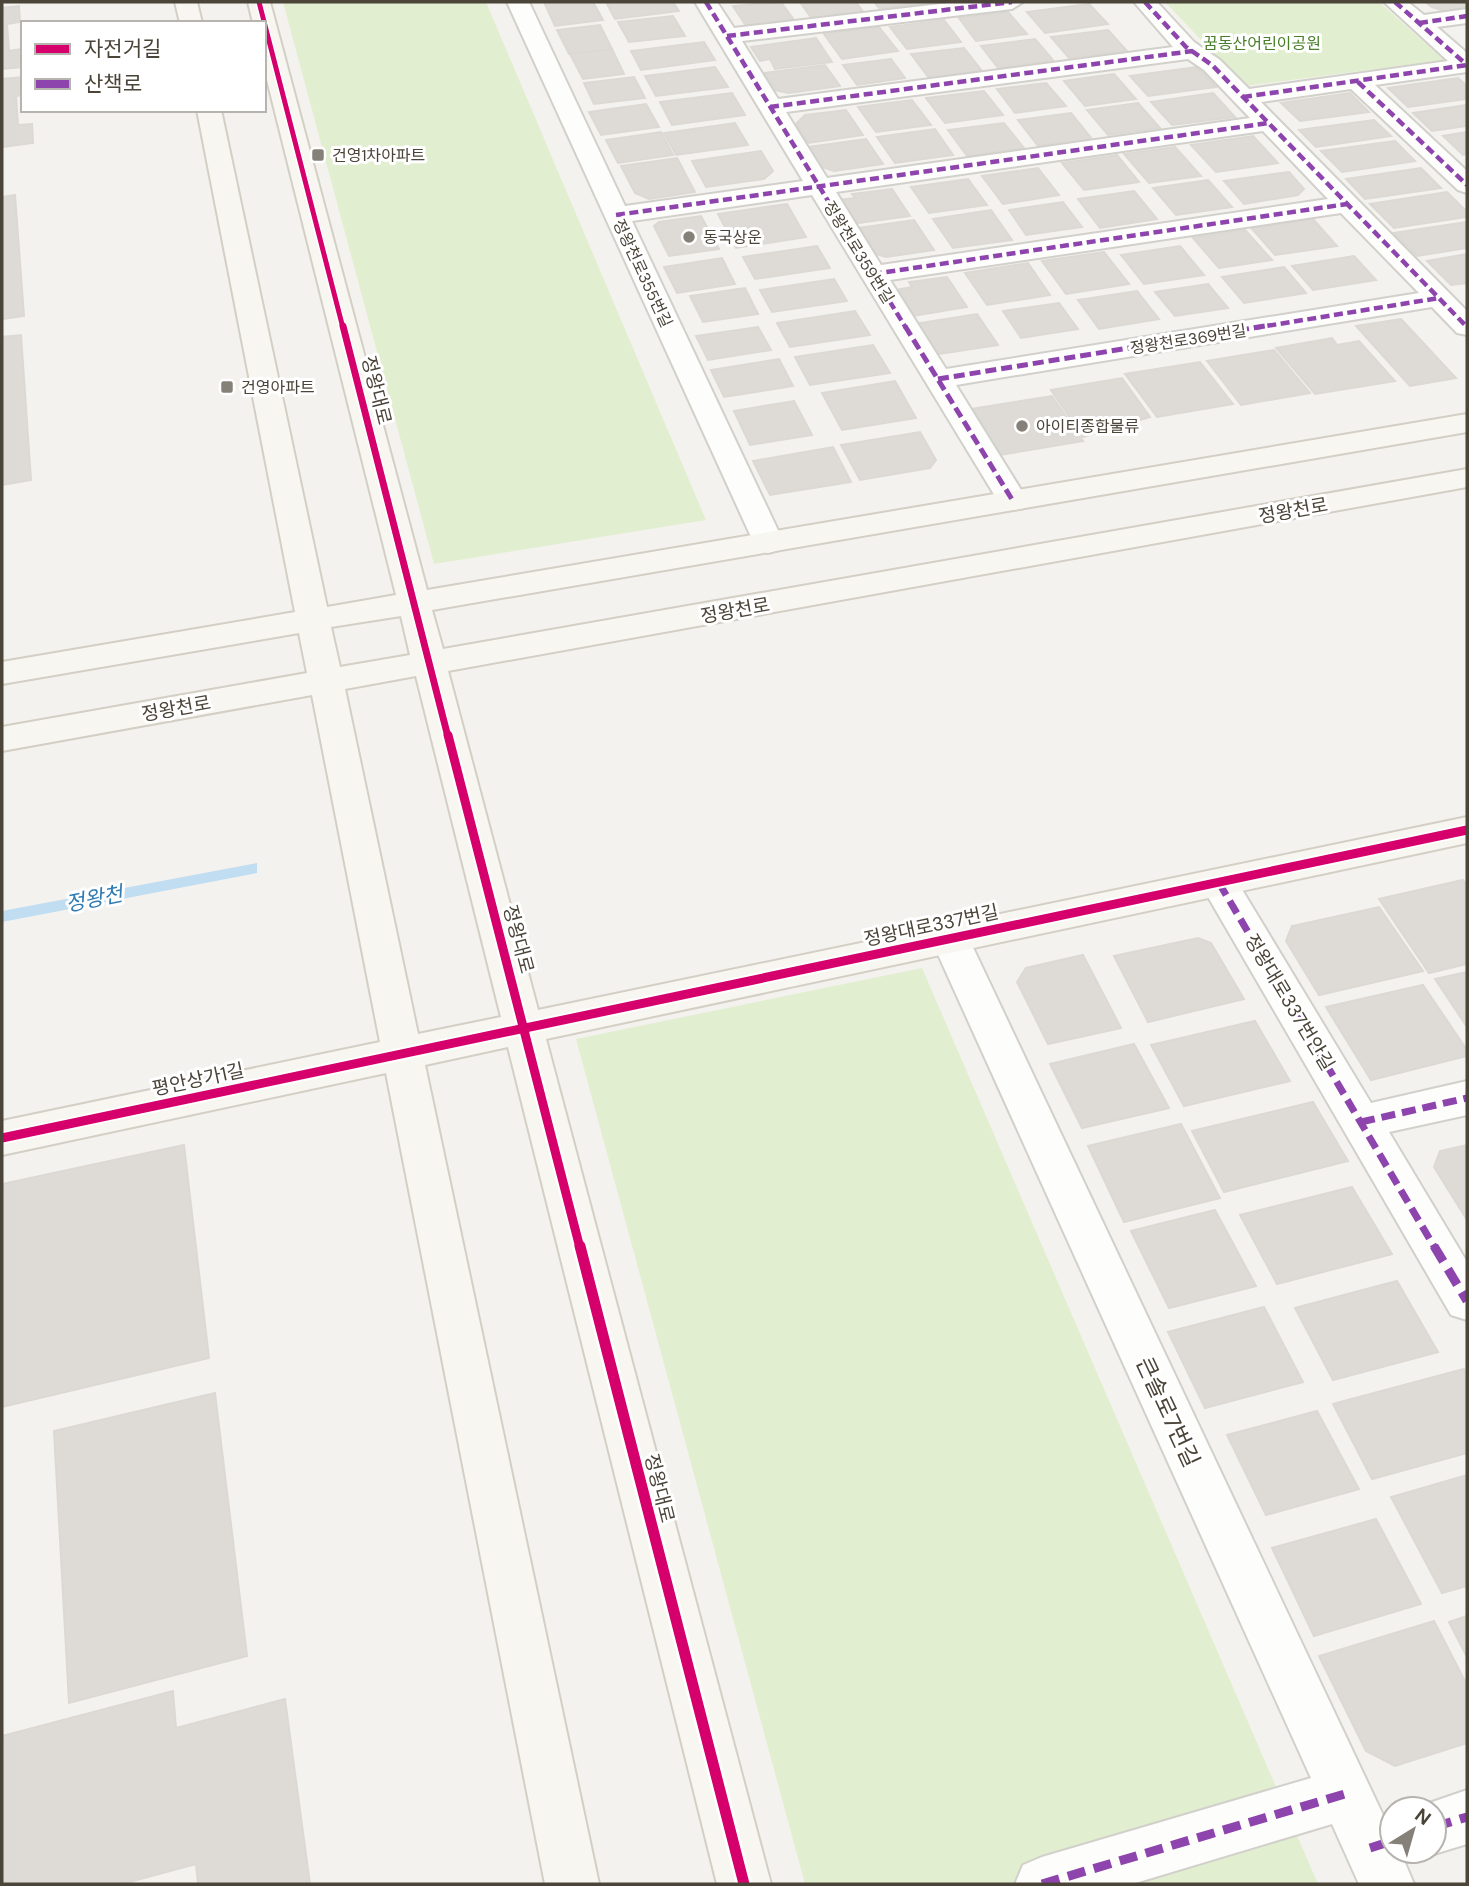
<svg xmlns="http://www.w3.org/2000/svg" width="1469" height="1886" font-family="'DM Sans','Noto Sans KR',sans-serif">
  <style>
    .green { fill: #e1eecf }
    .water { fill: #c0ddf1 }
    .building { fill: #dedbd6; stroke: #dcd9d4; stroke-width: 2 }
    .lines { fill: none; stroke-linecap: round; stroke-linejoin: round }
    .street-casing { stroke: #d2d0cb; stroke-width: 4 }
    .secondary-casing { stroke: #d3cfc5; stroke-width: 4 }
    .street { fill: #fdfdfc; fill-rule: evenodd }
    .secondary { fill: #f7f6f1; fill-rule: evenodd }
    .quiet-far3 { stroke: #8e44ad; stroke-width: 4.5; stroke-dasharray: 9 4.5; stroke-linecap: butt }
    .quiet-far2 { stroke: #8e44ad; stroke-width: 5; stroke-dasharray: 11 5; stroke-linecap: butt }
    .quiet-far1 { stroke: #8e44ad; stroke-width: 7; stroke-dasharray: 14 7; stroke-linecap: butt }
    .quiet { stroke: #8e44ad; stroke-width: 9; stroke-dasharray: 18 9; stroke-linecap: butt }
    .cycleway-far3-casing { stroke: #fff; stroke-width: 8 }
    .cycleway-far2-casing { stroke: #fff; stroke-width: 10 }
    .cycleway-far1-casing { stroke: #fff; stroke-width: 13 }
    .cycleway-casing { stroke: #fff; stroke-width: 16 }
    .cycleway-far3 { stroke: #d6006c; stroke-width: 5 }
    .cycleway-far2 { stroke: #d6006c; stroke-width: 7 }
    .cycleway-far1 { stroke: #d6006c; stroke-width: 9 }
    .cycleway { stroke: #d6006c; stroke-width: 11 }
    .poi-dot { fill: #868178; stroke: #fff; stroke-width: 2.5 }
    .labels { text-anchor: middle; stroke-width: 6; stroke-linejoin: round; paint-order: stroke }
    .far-park-label { font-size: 16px; fill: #4a7f2a; stroke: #fff }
    .far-poi-label { font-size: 16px; fill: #4b4439; stroke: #fff; text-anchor: start }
    .far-street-label { font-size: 16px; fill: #4b4439; stroke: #fff }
    .street-label { font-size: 19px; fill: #4b4439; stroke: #fff }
    .water-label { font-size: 21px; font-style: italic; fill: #2e7ab2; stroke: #fff }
    .near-street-label { font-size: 23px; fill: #4b4439; stroke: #fff }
  </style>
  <rect width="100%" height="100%" fill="#f4f2ee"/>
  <g class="green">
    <path d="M 283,2 L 486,2 L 706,520 L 434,564 Z"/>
    <path d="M 1165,2 L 1379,2 L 1444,60 L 1245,86 Z"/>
    <path d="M 922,968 L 1318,1884 L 805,1884 L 576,1039 Z"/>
  </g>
  <path class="water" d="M 257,863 L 257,873 L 2,922 L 2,911 Z"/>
  <g class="building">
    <path d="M 544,2 L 593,2 L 603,20 L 555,26 Z"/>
    <path d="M 606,2 L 673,2 L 679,11 L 615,19 Z"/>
    <path d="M 781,2 L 794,20 L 746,26 L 733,6 Z"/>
    <path d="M 800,2 L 856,2 L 864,13 L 812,19 Z"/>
    <path d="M 874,2 L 935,2 L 880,9 Z"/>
    <path d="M 1425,2 L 1467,2 L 1467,9 L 1448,12 L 1432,7 Z"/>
    <path d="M 1089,4 L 1108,24 L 1045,33 L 1027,12 Z"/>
    <path d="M 19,6 L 20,22 L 7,24 L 9,51 L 22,49 L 23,67 L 2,69 L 2,8 Z"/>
    <path d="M 1008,12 L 1027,34 L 976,41 L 959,18 Z"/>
    <path d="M 673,16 L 685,36 L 629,42 L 618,22 Z"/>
    <path d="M 944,20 L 961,42 L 907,49 L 890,27 Z"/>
    <path d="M 600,25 L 612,49 L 569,54 L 557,30 Z"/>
    <path d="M 879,27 L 898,51 L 842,59 L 824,34 Z"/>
    <path d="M 1108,30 L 1127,51 L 1069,58 L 1051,37 Z"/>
    <path d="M 816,38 L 832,62 L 775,69 L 770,59 L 760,61 L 751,47 Z"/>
    <path d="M 1035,39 L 1053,60 L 998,68 L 981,46 Z"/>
    <path d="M 704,42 L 715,60 L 641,70 L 631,51 Z"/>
    <path d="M 964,48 L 982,71 L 929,78 L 911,54 Z"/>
    <path d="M 612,49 L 624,74 L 583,79 L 570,54 Z"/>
    <path d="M 891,59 L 905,78 L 857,85 L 843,65 Z"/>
    <path d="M 825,65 L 840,86 L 789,93 L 774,90 L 764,73 Z"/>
    <path d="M 715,67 L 728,87 L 656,96 L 645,76 Z"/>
    <path d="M 1197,67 L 1216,87 L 1148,96 L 1130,76 Z"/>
    <path d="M 1114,74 L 1136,99 L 1085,106 L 1064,81 Z"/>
    <path d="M 23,77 L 23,95 L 16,96 L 18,125 L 32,124 L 33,143 L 2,147 L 2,79 Z"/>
    <path d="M 634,77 L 645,98 L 594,104 L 584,83 Z"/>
    <path d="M 1458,78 L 1467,86 L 1467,99 L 1408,107 L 1388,88 Z"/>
    <path d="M 1046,83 L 1066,106 L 1015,113 L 997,89 Z"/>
    <path d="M 984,91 L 1003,115 L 945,123 L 926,98 Z"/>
    <path d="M 732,93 L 745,115 L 672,125 L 660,102 Z"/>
    <path d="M 1213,93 L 1235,117 L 1172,125 L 1151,102 Z"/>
    <path d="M 1350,93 L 1369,112 L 1300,121 L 1281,103 Z"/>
    <path d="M 912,100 L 931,125 L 876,132 L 858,107 Z"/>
    <path d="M 1138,103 L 1160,128 L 1108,135 L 1087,110 Z"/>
    <path d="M 646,104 L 659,127 L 601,135 L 589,112 Z"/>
    <path d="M 1467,105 L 1467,126 L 1432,131 L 1413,113 Z"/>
    <path d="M 846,110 L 863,135 L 808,143 L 796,124 L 805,115 Z"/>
    <path d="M 1071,113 L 1092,139 L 1038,146 L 1018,120 Z"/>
    <path d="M 1374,120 L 1391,136 L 1316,147 L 1299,130 Z"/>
    <path d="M 735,123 L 748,145 L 676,155 L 664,133 Z"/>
    <path d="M 1004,123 L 1024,148 L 967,156 L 948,130 Z"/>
    <path d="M 935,129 L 953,155 L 895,163 L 877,137 Z"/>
    <path d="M 661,132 L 673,155 L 618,163 L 606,140 Z"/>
    <path d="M 1467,132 L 1467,154 L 1463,155 L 1443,136 Z"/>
    <path d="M 1253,136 L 1278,163 L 1216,172 L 1191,145 Z"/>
    <path d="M 866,139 L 883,164 L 834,171 L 819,166 L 808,147 Z"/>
    <path d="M 1395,141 L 1415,161 L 1342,172 L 1321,151 Z"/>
    <path d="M 1175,147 L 1201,176 L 1149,183 L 1124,154 Z"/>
    <path d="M 761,151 L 773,171 L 764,179 L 706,187 L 692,161 Z"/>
    <path d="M 1117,155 L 1139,182 L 1084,190 L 1062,163 Z"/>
    <path d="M 677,158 L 695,192 L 649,199 L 635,193 L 621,166 Z"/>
    <path d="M 1038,168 L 1059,195 L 1003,204 L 982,176 Z"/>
    <path d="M 1421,168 L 1441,188 L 1365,199 L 1346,179 Z"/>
    <path d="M 1289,172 L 1304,189 L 1298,195 L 1244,204 L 1224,181 Z"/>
    <path d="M 968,179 L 987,205 L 929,213 L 911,187 Z"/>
    <path d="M 1208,180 L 1232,207 L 1176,215 L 1153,188 Z"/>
    <path d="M 892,189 L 910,216 L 852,224 L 837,200 L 855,198 L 852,194 Z"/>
    <path d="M 1134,191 L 1157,219 L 1100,228 L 1078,199 Z"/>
    <path d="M 1447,192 L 1467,212 L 1467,217 L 1394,228 L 1370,204 Z"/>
    <path d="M 15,195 L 24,316 L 2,319 L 2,197 Z"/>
    <path d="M 1063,202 L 1082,227 L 1026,235 L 1009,210 Z"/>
    <path d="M 787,204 L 806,237 L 736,248 L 718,214 Z"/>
    <path d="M 991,210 L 1012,240 L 953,248 L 933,219 Z"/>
    <path d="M 701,216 L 719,249 L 669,256 L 654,226 L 659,222 Z"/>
    <path d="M 1313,219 L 1337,246 L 1275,255 L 1252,229 Z"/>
    <path d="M 914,220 L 934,250 L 886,257 L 873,253 L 858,228 Z"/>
    <path d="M 1467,222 L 1467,248 L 1417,256 L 1394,233 Z"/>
    <path d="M 1245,230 L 1272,260 L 1219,268 L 1193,238 Z"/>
    <path d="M 817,246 L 830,268 L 755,279 L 743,257 Z"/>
    <path d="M 1180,246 L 1204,275 L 1144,284 L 1121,255 Z"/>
    <path d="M 1104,252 L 1129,284 L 1066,294 L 1042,261 Z"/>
    <path d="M 1467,254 L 1467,283 L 1451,285 L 1427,261 Z"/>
    <path d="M 1354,256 L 1376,280 L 1313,290 L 1292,266 Z"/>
    <path d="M 722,258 L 735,284 L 677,293 L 664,267 Z"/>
    <path d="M 1028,263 L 1050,295 L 987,305 L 965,273 Z"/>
    <path d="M 1284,267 L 1306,293 L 1244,303 L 1222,277 Z"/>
    <path d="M 947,277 L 967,307 L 913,316 L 896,290 L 912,287 L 909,282 Z"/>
    <path d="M 834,279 L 847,301 L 772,312 L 760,290 Z"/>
    <path d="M 1208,284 L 1228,308 L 1175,316 L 1155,292 Z"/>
    <path d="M 745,288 L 758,314 L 703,322 L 690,296 Z"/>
    <path d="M 1137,291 L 1159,319 L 1099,329 L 1078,300 Z"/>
    <path d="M 1059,303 L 1078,329 L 1021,338 L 1003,311 Z"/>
    <path d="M 855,311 L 870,335 L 790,347 L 777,323 Z"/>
    <path d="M 977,314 L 998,345 L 933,355 L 914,324 Z"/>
    <path d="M 1401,319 L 1456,378 L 1410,386 L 1356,326 Z"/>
    <path d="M 758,327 L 771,350 L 708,360 L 696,336 Z"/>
    <path d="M 21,335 L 31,480 L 2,485 L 2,337 Z"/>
    <path d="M 1332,338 L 1337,345 L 1359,341 L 1395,381 L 1315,394 L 1276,348 Z"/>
    <path d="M 873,345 L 890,373 L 810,385 L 795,357 Z"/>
    <path d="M 1274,350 L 1310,393 L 1241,405 L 1207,361 Z"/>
    <path d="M 779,359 L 793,386 L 724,397 L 711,370 Z"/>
    <path d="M 1200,362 L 1233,404 L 1157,417 L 1125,374 Z"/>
    <path d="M 1122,378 L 1150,417 L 1083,437 L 1051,390 Z"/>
    <path d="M 895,381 L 916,418 L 842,430 L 822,393 Z"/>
    <path d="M 1052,396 L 1083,441 L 994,456 L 965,410 Z"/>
    <path d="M 794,401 L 812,435 L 750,445 L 734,411 Z"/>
    <path d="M 920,432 L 936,460 L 930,468 L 860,480 L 841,445 Z"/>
    <path d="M 833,447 L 851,482 L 770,495 L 753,461 Z"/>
    <path d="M 1463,880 L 1467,886 L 1467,964 L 1429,973 L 1379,899 Z"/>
    <path d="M 1379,907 L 1423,971 L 1319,995 L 1286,941 L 1292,926 Z"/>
    <path d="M 1198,938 L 1211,943 L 1244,999 L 1148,1022 L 1114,956 Z"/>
    <path d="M 1083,955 L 1121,1028 L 1048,1044 L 1017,982 L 1026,968 Z"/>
    <path d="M 1467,972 L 1467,1027 L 1435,979 Z"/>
    <path d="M 1423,985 L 1467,1050 L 1467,1056 L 1371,1080 L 1326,1007 Z"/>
    <path d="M 1255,1021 L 1290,1081 L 1184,1106 L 1151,1045 Z"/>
    <path d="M 1134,1044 L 1169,1108 L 1082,1128 L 1050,1064 Z"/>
    <path d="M 1313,1102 L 1348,1161 L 1224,1192 L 1192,1131 Z"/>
    <path d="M 1181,1124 L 1220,1198 L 1124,1222 L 1088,1146 Z"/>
    <path d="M 184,1145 L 209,1358 L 2,1407 L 2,1184 Z"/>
    <path d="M 1467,1145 L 1467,1220 L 1434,1167 L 1440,1151 Z"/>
    <path d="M 1352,1187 L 1392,1254 L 1277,1284 L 1240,1215 Z"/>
    <path d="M 1215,1210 L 1256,1286 L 1169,1308 L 1131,1231 Z"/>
    <path d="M 1397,1281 L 1438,1352 L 1333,1380 L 1295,1308 Z"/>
    <path d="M 1264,1307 L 1303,1382 L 1205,1408 L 1168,1332 Z"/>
    <path d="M 1464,1369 L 1467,1375 L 1467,1453 L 1372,1479 L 1333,1404 Z"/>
    <path d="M 215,1393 L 247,1656 L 69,1703 L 54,1431 Z"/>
    <path d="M 1317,1411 L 1359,1489 L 1266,1515 L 1227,1435 Z"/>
    <path d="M 1467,1475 L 1467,1586 L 1442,1593 L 1391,1497 Z"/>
    <path d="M 1376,1519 L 1421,1604 L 1314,1636 L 1272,1548 Z"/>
    <path d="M 1467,1616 L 1467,1657 L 1449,1622 Z"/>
    <path d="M 1434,1621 L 1467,1685 L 1467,1743 L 1395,1766 L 1366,1751 L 1319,1656 Z"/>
    <path d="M 173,1691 L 176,1728 L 285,1699 L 310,1884 L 198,1884 L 196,1864 L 122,1884 L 2,1884 L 2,1736 Z"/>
  </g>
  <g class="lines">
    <defs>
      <g id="street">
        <path d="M 507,2 L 529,2 L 625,206 L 803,181 L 695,2 L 717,2 L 734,28 L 957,2 L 1023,2 L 1012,9 L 742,41 L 778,99 L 1173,47 L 1134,2 L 1157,2 L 1194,42 L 1220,60 L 1249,89 L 1448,61 L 1384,2 L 1408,2 L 1424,15 L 1467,9 L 1467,23 L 1437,27 L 1467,53 L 1467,72 L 1375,85 L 1467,171 L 1467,193 L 1458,190 L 1351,89 L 1261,102 L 1467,311 L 1467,335 L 1457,333 L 1432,307 L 956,385 L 1028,501 L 1024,508 L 1013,510 L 1002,508 L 998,501 L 812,195 L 632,221 L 784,543 L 779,550 L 768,553 L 757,550 ZM 1188,59 L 1204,70 L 1250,118 L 827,178 L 786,112 ZM 1263,131 L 1328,199 L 881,265 L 836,192 ZM 1341,213 L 1419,293 L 946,369 L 890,280 Z"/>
        <path d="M 1219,869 L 1232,873 L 1371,1103 L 1467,1081 L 1467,1115 L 1389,1132 L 1467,1262 L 1467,1320 L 1451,1315 L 1200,883 L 1206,873 Z"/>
        <path d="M 950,925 L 964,929 L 969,939 L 1392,1834 L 1392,1851 L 1400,1851 L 1414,1884 L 1359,1884 L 1332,1824 L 1132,1884 L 1015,1884 L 1023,1865 L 1042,1857 L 1311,1778 L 931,939 L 936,929 Z"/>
        <path d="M 1467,1790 L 1467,1844 L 1434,1854 L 1427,1851 L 1434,1851 L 1434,1809 L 1415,1808 Z"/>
      </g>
      <g id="secondary">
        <path d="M 175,2 L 197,2 L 202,23 L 180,23 Z"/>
        <path d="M 248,2 L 270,2 L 427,590 L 1467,414 L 1467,432 L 432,610 L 443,649 L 1467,469 L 1467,487 L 448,671 L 538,1010 L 1467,817 L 1467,843 L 546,1039 L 771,1884 L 717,1884 L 508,1047 L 425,1065 L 599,1884 L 545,1884 L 386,1073 L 2,1155 L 2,1121 L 380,1042 L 312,695 L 2,751 L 2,727 L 307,673 L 299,633 L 2,684 L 2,662 L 295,612 L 197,110 L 221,110 L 327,607 L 396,595 L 264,68 L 264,23 L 253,23 ZM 401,616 L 410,655 L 340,667 L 331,627 ZM 416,676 L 501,1017 L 418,1034 L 345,689 Z"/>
      </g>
    </defs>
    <use href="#street" class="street-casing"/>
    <use href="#secondary" class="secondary-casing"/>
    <use href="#street" class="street"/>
    <use href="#secondary" class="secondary"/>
    <g class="quiet-far3">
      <path d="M 706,2 L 906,328"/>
      <path d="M 1145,2 L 1186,47 L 1212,65 L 1467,327"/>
      <path d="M 1395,2 L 1467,65"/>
      <path d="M 1419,23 L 1467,16"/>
      <path d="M 727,36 L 1012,2"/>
      <path d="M 1358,82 L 1467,185"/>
      <path d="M 1243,97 L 1467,65"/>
      <path d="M 770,107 L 1193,51"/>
      <path d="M 616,215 L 1269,123"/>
      <path d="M 873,274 L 1347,204"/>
      <path d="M 1254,328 L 1439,298"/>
    </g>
    <g class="quiet-far2">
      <path d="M 905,326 L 1013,501"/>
      <path d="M 938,379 L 1265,326"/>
    </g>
    <g class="quiet-far1">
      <path d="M 1219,883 L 1435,1248"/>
      <path d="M 1361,1122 L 1467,1098"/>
    </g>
    <g class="quiet">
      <path d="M 1434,1246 L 1467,1301"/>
      <path d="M 1434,1827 L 1467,1817"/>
      <path d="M 1370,1848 L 1392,1841"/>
      <path d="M 1042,1884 L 1345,1794"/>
    </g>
    <defs>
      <path id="cycleway-far3" d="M 259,2 L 343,328"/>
      <path id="cycleway-far2" d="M 343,326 L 448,737"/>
      <g id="cycleway-far1">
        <path d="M 448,735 L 580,1248"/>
        <path d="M 2,1138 L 1467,830"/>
      </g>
      <path id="cycleway" d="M 580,1246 L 744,1884"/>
    </defs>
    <use href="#cycleway-far3" class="cycleway-far3-casing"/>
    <use href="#cycleway-far2" class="cycleway-far2-casing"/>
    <use href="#cycleway-far1" class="cycleway-far1-casing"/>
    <use href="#cycleway" class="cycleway-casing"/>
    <use href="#cycleway-far3" class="cycleway-far3"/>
    <use href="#cycleway-far2" class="cycleway-far2"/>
    <use href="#cycleway-far1" class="cycleway-far1"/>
    <use href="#cycleway" class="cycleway"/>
  </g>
  <g class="poi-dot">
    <rect x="311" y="148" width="14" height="14" rx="3.5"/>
    <circle cx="689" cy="237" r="7"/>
    <rect x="220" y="380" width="14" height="14" rx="3.5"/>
    <circle cx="1022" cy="426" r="7"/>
  </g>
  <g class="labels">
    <g class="far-park-label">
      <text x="1262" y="49">꿈동산어린이공원</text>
    </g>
    <g class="far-poi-label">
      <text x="332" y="161">건영1차아파트</text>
      <text x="703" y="243">동국상운</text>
      <text x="241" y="393">건영아파트</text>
      <text x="1036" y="432">아이티종합물류</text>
    </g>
    <g class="far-street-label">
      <text transform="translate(859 252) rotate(58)" y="6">정왕천로359번길</text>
      <text transform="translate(643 273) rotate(65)" y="6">정왕천로355번길</text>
      <text transform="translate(1188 339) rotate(-9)" y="6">정왕천로369번길</text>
    </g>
    <g class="street-label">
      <text transform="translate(377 390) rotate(76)" y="7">정왕대로</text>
      <text transform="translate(1293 510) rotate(-10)" y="7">정왕천로</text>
      <text transform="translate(735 610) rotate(-10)" y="7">정왕천로</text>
      <text transform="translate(176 708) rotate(-10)" y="7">정왕천로</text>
      <text transform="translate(931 925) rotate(-12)" y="7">정왕대로337번길</text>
      <text transform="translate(519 939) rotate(75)" y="7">정왕대로</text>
      <text transform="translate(1290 1002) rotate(59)" y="7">정왕대로337번안길</text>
      <text transform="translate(198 1079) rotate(-12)" y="7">평안상가1길</text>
      <text transform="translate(660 1488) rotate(76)" y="7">정왕대로</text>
    </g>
    <g class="water-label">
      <text transform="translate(94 899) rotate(-11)" y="7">정왕천</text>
    </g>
    <g class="near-street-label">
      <text transform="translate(1168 1412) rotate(65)" y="8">큰솔로7번길</text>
    </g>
  </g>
  <rect width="1469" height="1886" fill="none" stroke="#4b4439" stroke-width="7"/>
  <rect x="21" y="21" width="245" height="91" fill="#ffffff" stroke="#b7b4b0" stroke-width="2"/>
  <rect x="35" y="44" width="35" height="10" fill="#d6006c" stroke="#b7b4b0" stroke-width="2"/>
  <text x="84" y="56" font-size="21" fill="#4b4439">자전거길</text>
  <rect x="35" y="79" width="35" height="10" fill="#8e44ad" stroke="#b7b4b0" stroke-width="2"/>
  <text x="84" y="91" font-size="21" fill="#4b4439">산책로</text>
  <g transform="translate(1413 1830) rotate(37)"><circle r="33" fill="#ffffff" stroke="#b7b4b0" stroke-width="2"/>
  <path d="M0-5L12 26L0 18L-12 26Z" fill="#868178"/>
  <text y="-10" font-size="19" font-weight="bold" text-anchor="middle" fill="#4b4439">N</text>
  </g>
</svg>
